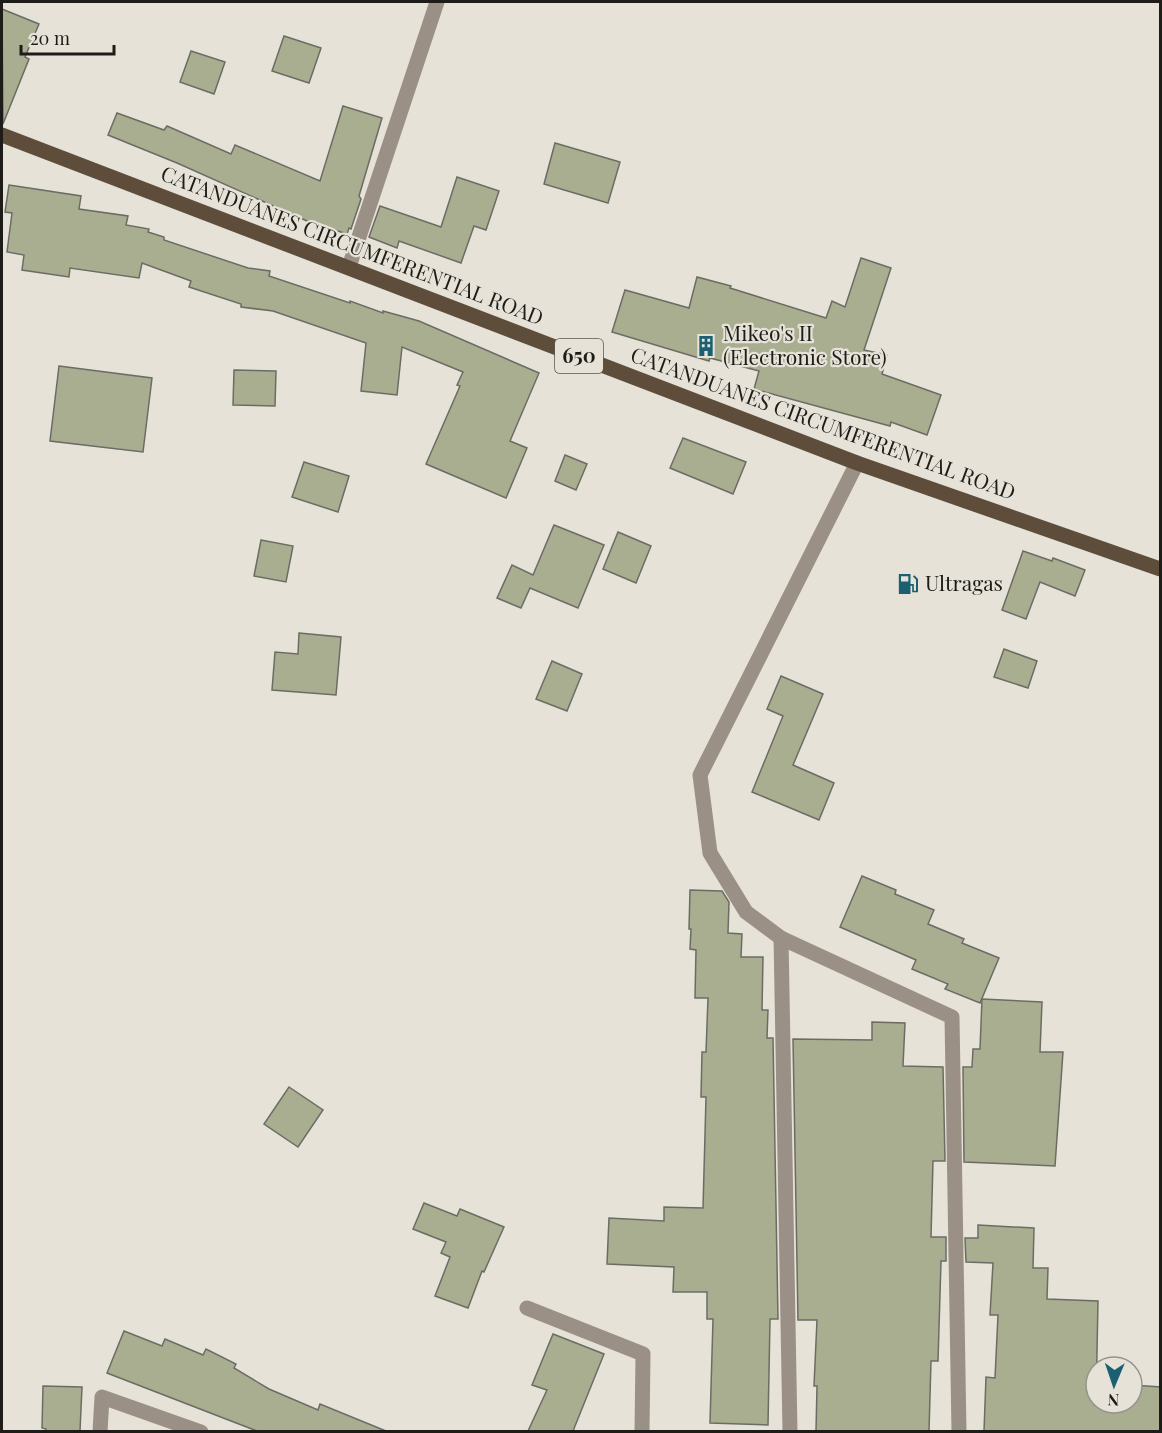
<svg xmlns="http://www.w3.org/2000/svg" width="1162" height="1433" font-family="'Playfair Display',serif">
  <style>
    .building { fill: #a8ae8f; stroke: #6b6d64; stroke-width: 1.5 }
    .lines { fill: none; stroke-linecap: round; stroke-linejoin: round }
    .street { stroke: #9b9086; stroke-width: 15 }
    .primary { stroke: #5f4d3b; stroke-width: 15 }
    .labels { text-anchor: middle; stroke-width: 4.5; stroke-linejoin: round; paint-order: stroke }
    .shield { fill: #e6e2d8; stroke: #595752; stroke-width: 1.5 }
    .shield-label { font-size: 20px; font-weight: bold; fill: #1d1c18 }
    .street-label { font-size: 21px; fill: #1d1c18; stroke: #e6e2d8 }
    .poi-label { font-size: 21px; fill: #1d1c18; stroke: #e6e2d8; text-anchor: start }
  </style>
  <rect width="100%" height="100%" fill="#e6e2d8"/>
  <g class="building">
    <path d="M 2,9 L 39,24 L 25,57 L 29,59 L 3,124 Z"/>
    <path d="M 284,36 L 321,48 L 309,83 L 272,71 Z"/>
    <path d="M 191,51 L 225,62 L 214,94 L 180,82 Z"/>
    <path d="M 343,106 L 382,118 L 359,196 L 361,199 L 351,229 L 349,228 L 347,234 L 307,221 L 177,163 L 108,135 L 117,113 L 164,130 L 167,126 L 231,154 L 235,145 L 320,181 Z"/>
    <path d="M 555,143 L 620,162 L 608,203 L 544,184 Z"/>
    <path d="M 457,177 L 499,191 L 486,230 L 474,226 L 461,263 L 399,241 L 397,248 L 369,237 L 380,206 L 441,227 Z"/>
    <path d="M 9,185 L 81,196 L 79,209 L 128,216 L 126,225 L 149,229 L 148,232 L 164,237 L 164,240 L 248,268 L 270,271 L 269,276 L 350,303 L 350,301 L 383,313 L 383,311 L 419,321 L 539,373 L 510,441 L 527,448 L 506,498 L 426,464 L 460,386 L 457,385 L 463,372 L 402,347 L 397,395 L 361,391 L 366,343 L 273,311 L 241,307 L 241,304 L 189,287 L 191,281 L 142,263 L 139,278 L 70,268 L 69,277 L 22,270 L 24,255 L 7,252 L 12,213 L 5,212 Z"/>
    <path d="M 861,258 L 891,268 L 864,350 L 887,355 L 882,374 L 941,395 L 927,435 L 891,422 L 890,426 L 754,389 L 759,371 L 710,358 L 709,361 L 612,332 L 625,290 L 689,308 L 697,277 L 731,286 L 730,288 L 826,318 L 832,301 L 845,307 Z"/>
    <path d="M 59,366 L 152,378 L 143,452 L 50,441 Z"/>
    <path d="M 234,370 L 276,371 L 275,406 L 233,405 Z"/>
    <path d="M 683,438 L 746,462 L 733,494 L 670,468 Z"/>
    <path d="M 565,455 L 587,464 L 576,490 L 555,481 Z"/>
    <path d="M 304,462 L 349,476 L 338,512 L 292,497 Z"/>
    <path d="M 554,525 L 604,545 L 578,608 L 530,588 L 521,608 L 497,598 L 512,565 L 533,575 Z"/>
    <path d="M 618,532 L 651,546 L 636,583 L 603,569 Z"/>
    <path d="M 261,540 L 293,546 L 286,582 L 254,576 Z"/>
    <path d="M 1023,551 L 1052,561 L 1053,558 L 1085,570 L 1075,596 L 1040,582 L 1026,619 L 1002,610 Z"/>
    <path d="M 299,633 L 341,637 L 336,695 L 272,690 L 275,652 L 298,654 Z"/>
    <path d="M 1004,649 L 1037,661 L 1028,688 L 994,677 Z"/>
    <path d="M 552,661 L 582,674 L 567,711 L 536,699 Z"/>
    <path d="M 781,676 L 823,694 L 793,765 L 834,783 L 819,820 L 752,792 L 783,716 L 767,709 Z"/>
    <path d="M 862,876 L 896,890 L 895,894 L 934,910 L 928,924 L 964,939 L 962,943 L 999,958 L 980,1003 L 945,989 L 948,984 L 912,969 L 916,960 L 840,927 Z"/>
    <path d="M 690,890 L 722,891 L 729,902 L 728,933 L 742,934 L 741,957 L 763,957 L 762,1010 L 768,1010 L 767,1038 L 773,1038 L 778,1319 L 770,1319 L 768,1425 L 710,1423 L 713,1319 L 707,1319 L 707,1292 L 673,1292 L 674,1267 L 607,1264 L 609,1218 L 664,1221 L 664,1207 L 703,1208 L 706,1097 L 701,1097 L 702,1052 L 706,1052 L 708,998 L 695,998 L 696,950 L 690,949 L 691,929 L 689,929 Z"/>
    <path d="M 982,999 L 1042,1002 L 1040,1052 L 1063,1052 L 1055,1166 L 964,1162 L 963,1067 L 972,1067 L 973,1049 L 980,1049 Z"/>
    <path d="M 872,1022 L 905,1023 L 903,1066 L 943,1067 L 945,1161 L 933,1161 L 931,1237 L 946,1237 L 946,1261 L 941,1261 L 938,1361 L 931,1361 L 929,1431 L 816,1431 L 817,1386 L 814,1386 L 817,1320 L 798,1320 L 793,1039 L 872,1040 Z"/>
    <path d="M 289,1087 L 323,1110 L 298,1147 L 264,1124 Z"/>
    <path d="M 424,1203 L 457,1216 L 460,1209 L 504,1227 L 484,1272 L 482,1271 L 468,1308 L 435,1296 L 450,1257 L 441,1253 L 446,1242 L 413,1229 Z"/>
    <path d="M 978,1225 L 1034,1228 L 1033,1268 L 1048,1268 L 1047,1299 L 1098,1301 L 1096,1403 L 1132,1403 L 1132,1385 L 1161,1387 L 1161,1431 L 984,1431 L 986,1377 L 995,1378 L 998,1315 L 990,1315 L 993,1263 L 966,1262 L 965,1238 L 978,1238 Z"/>
    <path d="M 124,1331 L 162,1346 L 165,1339 L 203,1355 L 206,1349 L 236,1364 L 234,1368 L 269,1389 L 318,1410 L 320,1404 L 386,1431 L 257,1431 L 107,1373 Z"/>
    <path d="M 553,1334 L 604,1354 L 573,1431 L 528,1431 L 547,1390 L 532,1385 Z"/>
    <path d="M 43,1386 L 82,1387 L 80,1431 L 46,1431 L 46,1429 L 42,1428 Z"/>
  </g>
  <g class="lines">
    <g class="street">
      <path d="M 349,267 L 437,2"/>
      <path d="M 857,463 L 700,775 L 710,853 L 746,912 L 781,938 L 952,1017 L 959,1432"/>
      <path d="M 781,938 L 790,1432"/>
      <path d="M 527,1308 L 643,1354 L 642,1432"/>
      <path d="M 100,1432 L 102,1397 L 201,1432"/>
    </g>
    <path class="primary" d="M 2,135 L 857,463 L 1160,569"/>
  </g>
  <defs>
    <symbol id="building-bare" viewBox="-9 -9 18 18"><path d="M-4-6H4V6H1V3H-1V6H-4ZM-2.5-4.3h1.7v1.8h-1.7ZM.8-4.3h1.7v1.8H.8ZM-2.5-1h1.7V.8h-1.7ZM.8-1h1.7V.8H.8Z" fill="#1a6071" stroke="#e6e2d8" stroke-width="2.5" paint-order="stroke"/></symbol>
    <symbol id="fuel-bare" viewBox="-9 -9 18 18"><path d="M-5.5-6h7V0h2V4h1.3V-2.5L3-4.5l.8-.8L6-3V5H2.5V1h-1V6h-7ZM-4.2-4.7v3.2H.2V-4.7Z" fill="#1a6071" stroke="#e6e2d8" stroke-width="2.5" paint-order="stroke"/></symbol>
  </defs>
  <g fill-rule="evenodd">
    <use href="#building-bare" x="691" y="331" width="30" height="30"/>
    <use href="#fuel-bare" x="893" y="569" width="30" height="30"/>
  </g>
  <g class="labels">
    <rect class="shield" x="555" y="339" width="48" height="34" rx="4.5"/>
    <g class="shield-label">
      <text x="579" y="363">650</text>
    </g>
    <g class="street-label">
      <text transform="translate(352 246) rotate(21)" y="7">CATANDUANES CIRCUMFERENTIAL ROAD</text>
      <text transform="translate(823 424) rotate(20)" y="7">CATANDUANES CIRCUMFERENTIAL ROAD</text>
    </g>
    <g class="poi-label">
      <text x="723" y="341">Mikeo's II<tspan x="723" dy="24">(Electronic Store)</tspan></text>
      <text x="925" y="591">Ultragas</text>
    </g>
  </g>
  <rect width="1162" height="1433" fill="none" stroke="#1d1c18" stroke-width="6"/>
  <g transform="translate(1114 1385) rotate(182)"><circle r="28" fill="#e6e2d8" stroke="#96938b" stroke-width="1.5"/>
  <path d="M0-4.5L10 22L0 15L-10 22Z" fill="#1a6071"/>
  <text y="-9" font-size="16" font-weight="bold" text-anchor="middle" fill="#1d1c18">N</text>
  </g>
  <path d="M21 45v9h93v-9" fill="none" stroke="#1d1c18" stroke-width="3"/>
  <text x="30" y="45" font-size="18" fill="#1d1c18" stroke="#e6e2d8" stroke-width="4.5" paint-order="stroke">20 m</text>
</svg>
